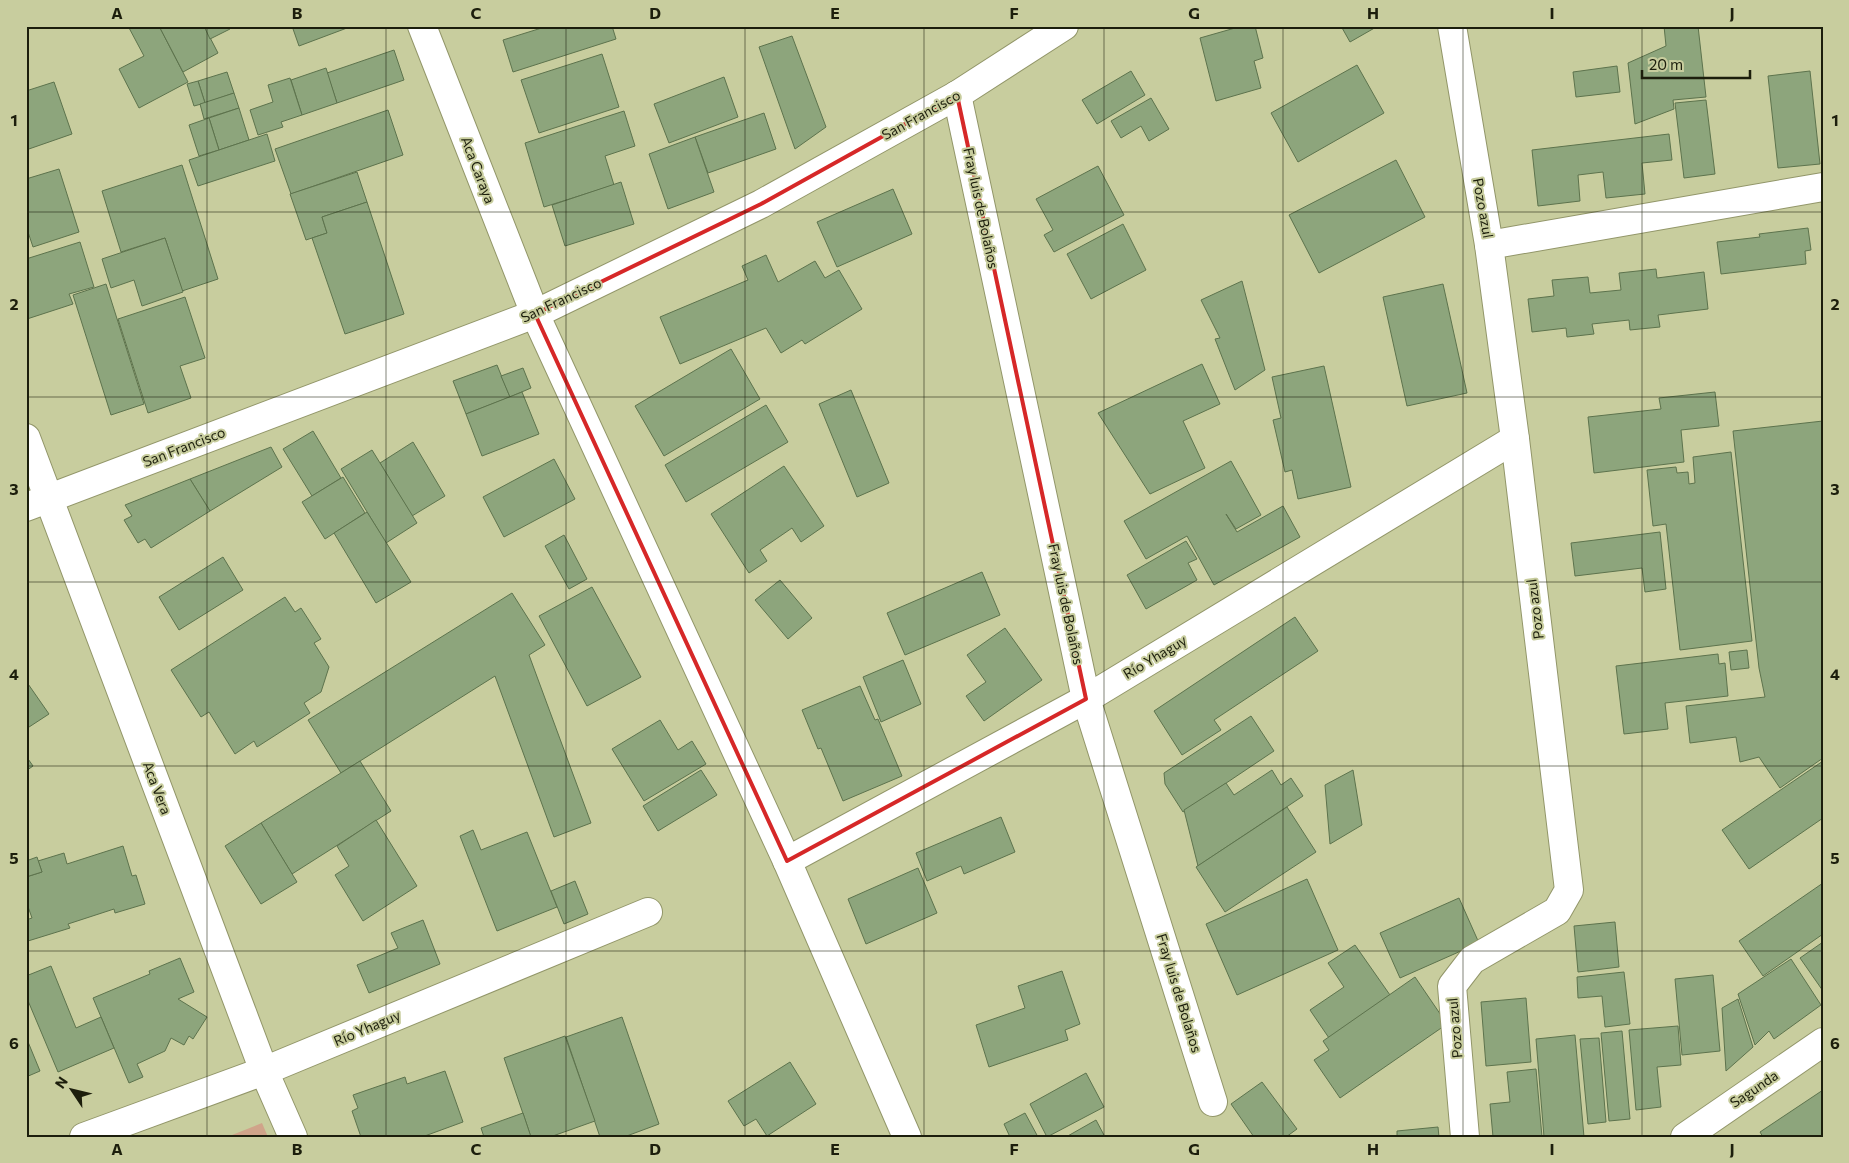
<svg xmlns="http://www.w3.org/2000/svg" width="1849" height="1163" font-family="Commissioner,sans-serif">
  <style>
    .green { fill: #d0a48a }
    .building { fill: #8da57c; stroke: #5d734d }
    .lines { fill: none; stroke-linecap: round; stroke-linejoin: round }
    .street-casing { stroke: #929669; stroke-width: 30 }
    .street { stroke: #fff; stroke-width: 28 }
    .marked { fill: none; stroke: #d62828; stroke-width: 4; stroke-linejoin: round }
    .grid { fill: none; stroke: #1c1e0c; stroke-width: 1; stroke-opacity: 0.55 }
    .labels { text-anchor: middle; stroke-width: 4; stroke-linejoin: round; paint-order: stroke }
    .street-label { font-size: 14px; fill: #1c1e0c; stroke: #c8cd9e }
    .neatline { fill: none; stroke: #1c1e0c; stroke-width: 2 }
    .grid-label { font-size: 16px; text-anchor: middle; font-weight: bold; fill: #1c1e0c }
  </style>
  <rect width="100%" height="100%" fill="#c8cd9e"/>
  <path class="green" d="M 262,1123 L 268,1137 L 227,1137 Z"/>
  <g class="building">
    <path d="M 128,26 L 159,26 L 188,82 L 139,108 L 119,69 L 144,56 Z"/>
    <path d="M 159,26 L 204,26 L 218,53 L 183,72 Z"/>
    <path d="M 204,26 L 228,26 L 230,29 L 210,39 Z"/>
    <path d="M 292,26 L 347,26 L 347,28 L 299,46 Z"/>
    <path d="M 548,26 L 612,26 L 616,39 L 513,72 L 503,40 Z"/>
    <path d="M 1242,26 L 1255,26 L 1263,58 L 1254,61 L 1261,88 L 1216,101 L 1200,38 Z"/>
    <path d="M 1341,26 L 1378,26 L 1350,42 Z"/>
    <path d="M 1664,26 L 1698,26 L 1706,97 L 1673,100 L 1674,109 L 1635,124 L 1628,63 L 1666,46 Z"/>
    <path d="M 792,36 L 826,127 L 795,149 L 759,47 Z"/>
    <path d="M 394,50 L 404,80 L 337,103 L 327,73 Z"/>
    <path d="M 602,54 L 619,107 L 539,133 L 521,80 Z"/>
    <path d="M 1357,65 L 1384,113 L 1298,162 L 1271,113 Z"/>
    <path d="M 1617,66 L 1620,92 L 1576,97 L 1573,72 Z"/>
    <path d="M 326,68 L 337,103 L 302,115 L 291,80 Z"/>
    <path d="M 1131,71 L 1145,95 L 1097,124 L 1082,100 Z"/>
    <path d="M 1810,71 L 1820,164 L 1778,168 L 1768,76 Z"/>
    <path d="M 227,72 L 234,93 L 205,103 L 198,81 Z"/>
    <path d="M 724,77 L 738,117 L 669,143 L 654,104 Z"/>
    <path d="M 290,78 L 302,115 L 281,122 L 283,127 L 258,135 L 250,110 L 273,102 L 268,85 Z"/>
    <path d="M 198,81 L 205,103 L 194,106 L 187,84 Z"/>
    <path d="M 54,82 L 72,134 L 26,150 L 26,91 Z"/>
    <path d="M 234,93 L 239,108 L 204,119 L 200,104 Z"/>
    <path d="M 1151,98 L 1169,129 L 1149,141 L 1141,126 L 1121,138 L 1111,121 Z"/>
    <path d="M 1706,100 L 1715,174 L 1684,178 L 1675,103 Z"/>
    <path d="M 239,108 L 249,140 L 219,150 L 209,118 Z"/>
    <path d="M 388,110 L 403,155 L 291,194 L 275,149 Z"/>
    <path d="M 624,111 L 635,146 L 605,156 L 614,185 L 544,207 L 525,143 Z"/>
    <path d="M 764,113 L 776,149 L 708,173 L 695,137 Z"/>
    <path d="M 209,118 L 219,150 L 199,156 L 189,125 Z"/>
    <path d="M 267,134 L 275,161 L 198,186 L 189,160 Z"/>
    <path d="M 1669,134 L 1672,160 L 1642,163 L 1645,194 L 1606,198 L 1603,172 L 1578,175 L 1580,201 L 1538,206 L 1532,150 Z"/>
    <path d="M 695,137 L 714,192 L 668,209 L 649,154 Z"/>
    <path d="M 1396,160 L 1425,217 L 1319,273 L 1289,215 Z"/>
    <path d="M 182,165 L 218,279 L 182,291 L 165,238 L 121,252 L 102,191 Z"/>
    <path d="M 1098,166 L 1124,215 L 1054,252 L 1044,235 L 1053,230 L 1036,199 Z"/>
    <path d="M 59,169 L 79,232 L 33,247 L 26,226 L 26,179 Z"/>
    <path d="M 357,172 L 367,202 L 322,217 L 327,233 L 306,240 L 290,194 Z"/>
    <path d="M 621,182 L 634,224 L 565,246 L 552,205 Z"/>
    <path d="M 893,189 L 912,234 L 837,267 L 817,222 Z"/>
    <path d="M 367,202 L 404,314 L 345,334 L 312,238 L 327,233 L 322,217 Z"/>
    <path d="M 1123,224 L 1146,270 L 1091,299 L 1067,254 Z"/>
    <path d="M 1808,228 L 1811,250 L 1805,251 L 1806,264 L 1721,274 L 1717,242 L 1760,237 L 1759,234 Z"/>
    <path d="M 165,238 L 183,292 L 142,306 L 134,280 L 111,288 L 102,259 Z"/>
    <path d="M 80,242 L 94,287 L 69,294 L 73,304 L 27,319 L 26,259 Z"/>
    <path d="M 766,255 L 778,282 L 815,261 L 825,278 L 839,270 L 862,309 L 805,344 L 802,340 L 781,353 L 766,328 L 680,364 L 660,317 L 748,280 L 742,266 Z"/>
    <path d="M 1656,269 L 1657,278 L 1704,272 L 1708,309 L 1658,315 L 1660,327 L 1630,330 L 1629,320 L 1592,324 L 1594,334 L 1567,337 L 1566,328 L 1532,332 L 1528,299 L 1554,296 L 1552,280 L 1588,277 L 1590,293 L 1621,290 L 1619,273 Z"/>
    <path d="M 1242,281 L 1265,370 L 1235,390 L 1215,339 L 1220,338 L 1201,300 Z"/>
    <path d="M 106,284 L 144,404 L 111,415 L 73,295 Z"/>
    <path d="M 1443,284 L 1467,393 L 1407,406 L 1383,297 Z"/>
    <path d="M 185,297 L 205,358 L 180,366 L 191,398 L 148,413 L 118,319 Z"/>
    <path d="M 731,349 L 760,399 L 664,456 L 635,406 Z"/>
    <path d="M 1202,364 L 1220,404 L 1183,421 L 1205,468 L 1150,494 L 1098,413 Z"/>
    <path d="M 497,365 L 510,397 L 466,414 L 453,381 Z"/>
    <path d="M 1324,366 L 1351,487 L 1298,499 L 1292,470 L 1285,472 L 1273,420 L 1281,418 L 1272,377 Z"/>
    <path d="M 523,368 L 531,388 L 510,397 L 501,376 Z"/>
    <path d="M 851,390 L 889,483 L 857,497 L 819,404 Z"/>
    <path d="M 522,392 L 539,434 L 482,456 L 466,414 Z"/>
    <path d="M 1715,392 L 1719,426 L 1681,430 L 1684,462 L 1594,473 L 1588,417 L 1661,409 L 1659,398 Z"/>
    <path d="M 766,405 L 788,442 L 686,502 L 665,465 Z"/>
    <path d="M 1823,421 L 1823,758 L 1780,788 L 1759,757 L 1740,762 L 1736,737 L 1690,743 L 1686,706 L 1765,697 L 1759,668 L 1733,431 Z"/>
    <path d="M 313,431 L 341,478 L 312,496 L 283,449 Z"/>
    <path d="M 413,442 L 445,496 L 412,516 L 380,463 Z"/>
    <path d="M 271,447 L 282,467 L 210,511 L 190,479 Z"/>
    <path d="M 372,450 L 417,523 L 386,543 L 341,469 Z"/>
    <path d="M 1731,452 L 1752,641 L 1680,650 L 1666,524 L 1653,526 L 1647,470 L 1676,467 L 1677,473 L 1688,472 L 1689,484 L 1695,483 L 1693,457 Z"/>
    <path d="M 554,459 L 575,499 L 504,537 L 483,497 Z"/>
    <path d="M 1231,461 L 1261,515 L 1236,529 L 1226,514 L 1237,532 L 1283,506 L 1300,537 L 1214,585 L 1187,536 L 1146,559 L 1124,521 Z"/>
    <path d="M 784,466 L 824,526 L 801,542 L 792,528 L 760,550 L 767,561 L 749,573 L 711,514 Z"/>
    <path d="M 343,477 L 365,513 L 325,539 L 302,502 Z"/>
    <path d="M 190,479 L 210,511 L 151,548 L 145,539 L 138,543 L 124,520 L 132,516 L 125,505 Z"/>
    <path d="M 367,512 L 411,582 L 376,603 L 334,533 Z"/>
    <path d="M 1660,532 L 1666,589 L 1645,592 L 1642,568 L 1575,576 L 1571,543 Z"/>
    <path d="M 564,535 L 587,579 L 569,589 L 545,546 Z"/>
    <path d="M 1186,541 L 1197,559 L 1188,563 L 1197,580 L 1146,609 L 1127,575 Z"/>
    <path d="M 223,557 L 243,590 L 179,630 L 159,597 Z"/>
    <path d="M 982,572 L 1000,615 L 905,655 L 887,613 Z"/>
    <path d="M 780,580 L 812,618 L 788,639 L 755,600 Z"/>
    <path d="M 592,587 L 641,677 L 587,706 L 539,616 Z"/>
    <path d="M 512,593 L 545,645 L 529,655 L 591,823 L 554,837 L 495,676 L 341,773 L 308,720 Z"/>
    <path d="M 285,597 L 295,612 L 301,608 L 321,639 L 314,643 L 329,667 L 321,692 L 304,703 L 310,713 L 257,747 L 254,741 L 235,754 L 209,712 L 201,717 L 171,670 Z"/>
    <path d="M 1295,617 L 1318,651 L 1214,720 L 1221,730 L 1182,755 L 1154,711 Z"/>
    <path d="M 1005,628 L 1042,680 L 984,721 L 966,696 L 986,682 L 967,655 Z"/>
    <path d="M 1747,650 L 1749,668 L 1731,670 L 1729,652 Z"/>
    <path d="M 1718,654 L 1719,664 L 1725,663 L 1728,696 L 1665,703 L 1668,729 L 1624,734 L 1616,666 Z"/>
    <path d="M 903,660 L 921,704 L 881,722 L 863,677 Z"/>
    <path d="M 26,681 L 49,714 L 26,729 Z"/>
    <path d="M 860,686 L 875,720 L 878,719 L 902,776 L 843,801 L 821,748 L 818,749 L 802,710 Z"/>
    <path d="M 1251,716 L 1274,751 L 1183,812 L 1165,784 L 1164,773 Z"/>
    <path d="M 660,720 L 678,750 L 692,741 L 706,764 L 644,801 L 612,749 Z"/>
    <path d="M 26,756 L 33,766 L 26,771 Z"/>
    <path d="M 360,761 L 391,811 L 292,874 L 261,823 Z"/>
    <path d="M 1823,761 L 1823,818 L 1749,869 L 1722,830 Z"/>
    <path d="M 701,770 L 717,795 L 658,831 L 643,806 Z"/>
    <path d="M 1272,770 L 1281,785 L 1291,778 L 1303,796 L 1198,866 L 1184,810 L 1226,783 L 1234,795 Z"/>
    <path d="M 1353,770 L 1362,825 L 1330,844 L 1325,785 Z"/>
    <path d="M 1287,807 L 1316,852 L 1225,912 L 1196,867 Z"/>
    <path d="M 1001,817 L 1015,852 L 964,874 L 961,866 L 927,881 L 916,853 Z"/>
    <path d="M 376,820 L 417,886 L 363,921 L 335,875 L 349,866 L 337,846 Z"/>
    <path d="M 261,823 L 297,882 L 261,904 L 225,846 Z"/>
    <path d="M 473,830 L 481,850 L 527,832 L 557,907 L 497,931 L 460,836 Z"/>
    <path d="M 123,846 L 132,876 L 136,875 L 145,904 L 115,913 L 114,909 L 68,924 L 70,928 L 28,941 L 26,935 L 26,920 L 32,918 L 26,901 L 26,877 L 42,872 L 38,861 L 64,853 L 67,864 Z"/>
    <path d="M 37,857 L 42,872 L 26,877 L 26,861 Z"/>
    <path d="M 918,868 L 937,913 L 866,944 L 848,899 Z"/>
    <path d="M 1307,879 L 1338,950 L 1237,995 L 1206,924 Z"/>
    <path d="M 575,881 L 588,914 L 564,924 L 551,891 Z"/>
    <path d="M 1823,883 L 1823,934 L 1763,976 L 1739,941 Z"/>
    <path d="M 1459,898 L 1479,943 L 1400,978 L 1380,933 Z"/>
    <path d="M 423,920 L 440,964 L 369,993 L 357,965 L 398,948 L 391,933 Z"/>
    <path d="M 1615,922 L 1619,967 L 1578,972 L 1574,926 Z"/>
    <path d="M 1823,942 L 1823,991 L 1800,958 Z"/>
    <path d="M 1355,945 L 1390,995 L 1329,1038 L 1310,1010 L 1344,987 L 1328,963 Z"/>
    <path d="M 180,958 L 194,992 L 178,999 L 207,1017 L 193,1039 L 189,1036 L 184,1045 L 171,1038 L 165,1051 L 137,1064 L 143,1077 L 129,1083 L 93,998 L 150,974 L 149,971 Z"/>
    <path d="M 1791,959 L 1821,1005 L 1774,1039 L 1769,1031 L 1755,1045 L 1738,994 Z"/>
    <path d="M 51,966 L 76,1028 L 101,1017 L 114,1048 L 58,1072 L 26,996 L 26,976 Z"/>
    <path d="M 1062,971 L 1080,1024 L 1065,1030 L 1068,1040 L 989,1067 L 976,1025 L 1025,1008 L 1018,986 Z"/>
    <path d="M 1624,972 L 1630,1024 L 1605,1027 L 1602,996 L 1578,998 L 1577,977 Z"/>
    <path d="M 1713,975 L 1720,1051 L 1682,1055 L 1675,979 Z"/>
    <path d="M 1415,977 L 1447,1024 L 1340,1098 L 1314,1060 L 1329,1050 L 1323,1041 Z"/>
    <path d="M 1526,998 L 1531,1062 L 1486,1066 L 1481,1002 Z"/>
    <path d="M 1738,999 L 1753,1047 L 1726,1071 L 1722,1008 Z"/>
    <path d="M 622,1017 L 659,1124 L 624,1137 L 600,1137 L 566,1037 Z"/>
    <path d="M 1678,1026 L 1681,1065 L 1657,1067 L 1661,1107 L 1636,1110 L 1629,1030 Z"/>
    <path d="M 1622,1031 L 1630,1119 L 1609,1121 L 1601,1033 Z"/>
    <path d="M 1575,1035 L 1584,1137 L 1544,1137 L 1536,1039 Z"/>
    <path d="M 565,1036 L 595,1121 L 550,1137 L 531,1137 L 504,1058 Z"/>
    <path d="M 26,1037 L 40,1071 L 26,1077 Z"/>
    <path d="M 1599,1038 L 1606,1122 L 1588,1124 L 1580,1039 Z"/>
    <path d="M 790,1062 L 816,1104 L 767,1136 L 756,1119 L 744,1126 L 728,1101 Z"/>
    <path d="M 1536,1069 L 1542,1137 L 1493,1137 L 1490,1104 L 1510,1102 L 1507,1072 Z"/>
    <path d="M 445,1071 L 463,1122 L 422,1137 L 361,1137 L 352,1111 L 358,1108 L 353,1095 L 405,1077 L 407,1084 Z"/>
    <path d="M 1086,1073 L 1104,1107 L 1047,1137 L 1030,1104 Z"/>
    <path d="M 1262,1082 L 1297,1129 L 1286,1137 L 1254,1137 L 1231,1104 Z"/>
    <path d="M 1823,1090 L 1823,1137 L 1763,1137 L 1760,1132 Z"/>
    <path d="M 523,1113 L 531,1137 L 484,1137 L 481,1128 Z"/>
    <path d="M 1025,1113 L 1038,1137 L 1010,1137 L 1004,1124 Z"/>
    <path d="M 1096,1120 L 1105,1137 L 1066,1137 Z"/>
    <path d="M 1438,1127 L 1439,1137 L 1397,1137 L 1397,1131 Z"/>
  </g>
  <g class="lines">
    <defs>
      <g id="street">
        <path d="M 422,26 L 535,314 L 787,861 L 907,1137"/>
        <path d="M 1452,26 L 1489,245 L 1515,439 L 1569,890 L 1557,911 L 1472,960 L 1452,986 L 1465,1137"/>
        <path d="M 957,95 L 1086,699 L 1213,1102"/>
        <path d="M 1489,245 L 1823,187"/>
        <path d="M 26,438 L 264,1071 L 293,1137"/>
        <path d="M 26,507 L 535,314 L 761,204 L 957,95 L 1064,26"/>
        <path d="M 787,861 L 1086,699 L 1515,439"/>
        <path d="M 84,1137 L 264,1071 L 648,912"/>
        <path d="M 1685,1137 L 1823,1042"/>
      </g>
    </defs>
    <use href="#street" class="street-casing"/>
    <use href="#street" class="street"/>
  </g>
  <path class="marked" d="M 957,95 L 1086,699 L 787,861 L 535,314 L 761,204 Z"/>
  <path class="grid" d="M 207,26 L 207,1137M 386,26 L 386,1137M 566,26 L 566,1137M 745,26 L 745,1137M 924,26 L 924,1137M 1104,26 L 1104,1137M 1283,26 L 1283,1137M 1463,26 L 1463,1137M 1642,26 L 1642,1137M 26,212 L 1823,212M 26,397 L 1823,397M 26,582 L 1823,582M 26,766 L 1823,766M 26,951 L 1823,951"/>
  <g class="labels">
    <g class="street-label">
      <text transform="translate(921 115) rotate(-29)" y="5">San Francisco</text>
      <text transform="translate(478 170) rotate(69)" y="5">Aca Caraya</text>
      <text transform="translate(981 208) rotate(78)" y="5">Fray luis de Bolaños</text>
      <text transform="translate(1483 208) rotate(80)" y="5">Pozo azul</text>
      <text transform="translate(561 300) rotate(-25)" y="5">San Francisco</text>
      <text transform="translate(184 447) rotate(-21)" y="5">San Francisco</text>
      <text transform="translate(1066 604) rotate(78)" y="5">Fray luis de Bolaños</text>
      <text transform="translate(1535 609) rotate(-97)" y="5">Pozo azul</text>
      <text transform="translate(1155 657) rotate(-31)" y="5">Río Yhaguy</text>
      <text transform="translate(157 788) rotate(69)" y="5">Aca Vera</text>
      <text transform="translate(1179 993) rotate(73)" y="5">Fray luis de Bolaños</text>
      <text transform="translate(367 1028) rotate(-23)" y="5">Río Yhaguy</text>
      <text transform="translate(1455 1028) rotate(-95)" y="5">Pozo azul</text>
      <text transform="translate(1754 1089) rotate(-34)" y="5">Sagunda</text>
    </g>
  </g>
  <rect width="1849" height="1163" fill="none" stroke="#c8cd9e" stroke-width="55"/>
  <g transform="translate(72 1090) rotate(305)" stroke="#c8cd9e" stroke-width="4" paint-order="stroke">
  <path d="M0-4L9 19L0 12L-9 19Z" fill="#1c1e0c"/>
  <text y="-8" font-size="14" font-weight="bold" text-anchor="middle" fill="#1c1e0c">N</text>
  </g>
  <path d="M1642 70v8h108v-8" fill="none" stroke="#1c1e0c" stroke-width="2.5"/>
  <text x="1649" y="70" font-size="15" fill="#1c1e0c" stroke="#c8cd9e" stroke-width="4" paint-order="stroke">20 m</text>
  <rect x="28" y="28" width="1794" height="1108" class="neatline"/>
  <g class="grid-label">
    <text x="117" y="19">A</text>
    <text x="297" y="19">B</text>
    <text x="476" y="19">C</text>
    <text x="655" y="19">D</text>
    <text x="835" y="19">E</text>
    <text x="1014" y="19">F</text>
    <text x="1194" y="19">G</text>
    <text x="1373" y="19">H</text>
    <text x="1552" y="19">I</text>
    <text x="1732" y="19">J</text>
    <text x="14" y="126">1</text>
    <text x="1835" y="126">1</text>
    <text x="14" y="310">2</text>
    <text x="1835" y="310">2</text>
    <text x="14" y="495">3</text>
    <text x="1835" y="495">3</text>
    <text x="14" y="680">4</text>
    <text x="1835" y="680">4</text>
    <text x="14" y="864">5</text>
    <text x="1835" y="864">5</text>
    <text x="14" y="1049">6</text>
    <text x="1835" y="1049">6</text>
    <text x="117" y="1155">A</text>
    <text x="297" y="1155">B</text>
    <text x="476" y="1155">C</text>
    <text x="655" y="1155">D</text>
    <text x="835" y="1155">E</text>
    <text x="1014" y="1155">F</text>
    <text x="1194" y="1155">G</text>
    <text x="1373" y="1155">H</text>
    <text x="1552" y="1155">I</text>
    <text x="1732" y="1155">J</text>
  </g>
</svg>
